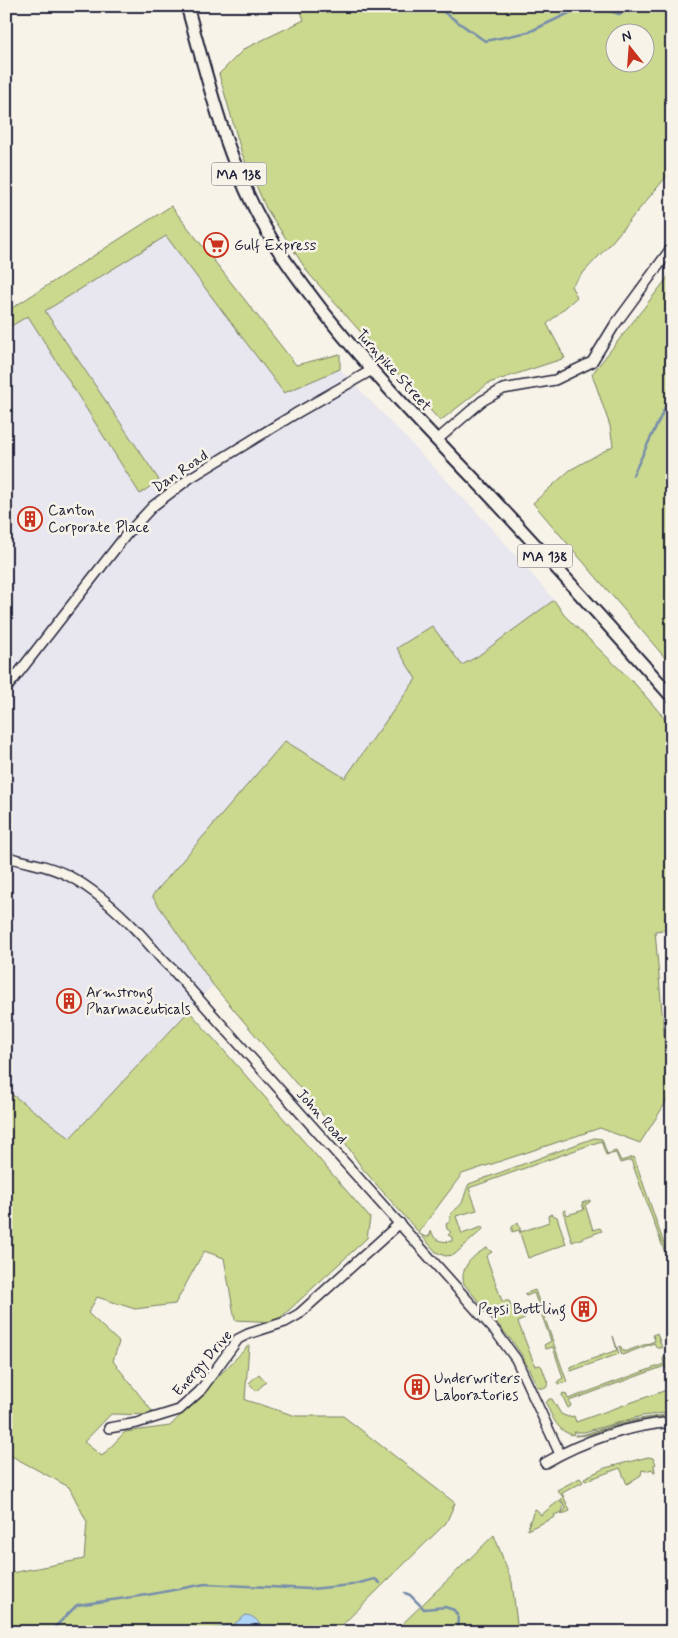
<svg xmlns="http://www.w3.org/2000/svg" width="678" height="1638" font-family="Mynerve,sans-serif">
  <style>
    .built { fill: #e8e6ee }
    .green { fill: #cad98d; stroke: #767e64; fill-rule: evenodd }
    .water { fill: #afd4f8; stroke: #778dac }
    .lines { fill: none; stroke-linecap: round; stroke-linejoin: round }
    .stream { stroke: #778dac; stroke-width: 2.5 }
    .minor-casing { stroke: #22223b; stroke-width: 12 }
    .major-casing { stroke: #22223b; stroke-width: 15 }
    .minor { stroke: #f7f3e8; stroke-width: 9 }
    .major { stroke: #f7f3e8; stroke-width: 11 }
    .labels { text-anchor: middle; stroke-width: 5; stroke-linejoin: round; paint-order: stroke }
    .shield { fill: #f7f3e8; stroke: #62616f; stroke-width: 1 }
    .shield-label { font-size: 14px; font-weight: bold; fill: #22223b }
    .poi-label { font-size: 15px; fill: #22223b; stroke: #f7f3e8; text-anchor: start }
    .street-label { font-size: 15px; fill: #22223b; stroke: #f7f3e8 }
  </style>
  <rect width="100%" height="100%" fill="#f7f3e8"/>
  <filter id="ink" filterUnits="userSpaceOnUse"><feTurbulence type="fractalNoise" baseFrequency=".02" numOctaves="2"/><feDisplacementMap in="SourceGraphic" scale="10" xChannelSelector="R" yChannelSelector="G"/><feConvolveMatrix kernelMatrix="1 2 1 2 8 2 1 2 1" color-interpolation-filters="sRGB"/></filter>
  <g filter="url(#ink)">
    <path class="built" d="M 166,236 L 284,392 L 340,369 L 488,524 L 554,600 L 478,656 L 462,665 L 398,648 L 416,679 L 345,779 L 285,741 L 152,896 L 213,985 L 70,1138 L 6,1090 L 6,329 L 28,315 L 140,494 L 159,480 L 45,311 Z"/>
    <g class="green">
      <path d="M 299,6 L 672,6 L 672,170 L 610,244 L 571,286 L 577,297 L 547,324 L 565,358 L 489,383 L 440,421 L 309,274 L 266,208 L 242,154 L 219,74 L 244,49 L 304,20 ZM 616,32 L 646,32 L 646,62 L 616,62 Z"/>
      <path d="M 171,206 L 296,365 L 340,354 L 340,369 L 284,393 L 166,236 L 45,311 L 159,480 L 140,494 L 28,316 L 6,329 L 6,312 Z"/>
      <path d="M 672,272 L 672,666 L 533,503 L 570,470 L 613,446 L 610,426 L 592,374 Z"/>
      <path d="M 554,600 L 564,615 L 636,685 L 672,727 L 672,929 L 655,931 L 667,1068 L 672,1070 L 672,1093 L 640,1143 L 600,1128 L 462,1174 L 418,1233 L 423,1236 L 427,1237 L 430,1235 L 431,1230 C 432,1232 433,1235 434,1237 C 438,1242 447,1242 452,1241 L 452,1237 L 448,1235 L 451,1232 L 447,1229 L 446,1224 L 450,1222 C 449,1209 456,1212 462,1203 C 464,1199 466,1189 469,1184 L 594,1138 L 602,1139 L 607,1154 L 616,1151 L 621,1161 L 634,1157 L 672,1267 L 672,1272 L 631,1160 L 620,1163 L 616,1153 L 606,1155 L 601,1141 L 469,1188 L 477,1210 L 456,1216 L 462,1234 L 482,1227 L 483,1229 L 454,1255 L 445,1256 L 436,1252 L 362,1168 L 342,1138 L 213,985 L 152,896 L 285,741 L 345,778 L 416,679 L 397,648 L 432,626 L 462,665 L 478,656 Z"/>
      <path d="M 189,1011 L 307,1145 L 370,1218 L 367,1238 L 276,1322 L 235,1320 L 224,1258 L 204,1251 L 175,1304 L 135,1309 L 97,1297 L 88,1313 L 119,1342 L 113,1361 L 155,1415 L 111,1414 L 84,1442 L 102,1456 L 125,1432 L 170,1426 L 249,1345 L 245,1400 L 296,1416 L 343,1416 L 455,1503 L 446,1523 L 335,1632 L 138,1632 L 126,1626 L 117,1632 L 6,1632 L 6,1574 L 84,1559 L 87,1522 L 69,1487 L 6,1453 L 6,1090 L 70,1138 Z"/>
      <path d="M 590,1200 L 590,1202 L 585,1205 L 593,1230 L 600,1228 L 602,1231 L 572,1242 L 563,1211 L 565,1210 L 567,1215 L 584,1210 L 582,1203 Z"/>
      <path d="M 551,1214 L 557,1217 L 566,1244 L 528,1258 L 519,1230 L 512,1232 L 512,1227 L 518,1222 L 521,1232 L 549,1222 L 548,1216 Z"/>
      <path d="M 487,1248 L 492,1252 L 486,1256 L 502,1301 L 509,1301 L 514,1313 L 520,1313 L 524,1317 L 524,1319 L 518,1322 L 535,1366 L 540,1365 L 542,1367 L 548,1384 L 546,1388 L 538,1388 L 523,1357 L 512,1341 L 464,1284 C 459,1268 473,1255 487,1248 Z"/>
      <path d="M 535,1290 L 567,1382 L 558,1384 L 558,1381 L 563,1378 L 553,1347 L 546,1349 L 544,1345 L 551,1341 L 534,1293 L 526,1296 L 524,1294 Z"/>
      <path d="M 657,1333 L 662,1348 L 657,1348 L 654,1343 L 622,1355 L 619,1346 L 621,1347 L 624,1352 L 655,1341 L 653,1335 Z"/>
      <path d="M 613,1336 L 619,1354 L 571,1371 L 570,1367 L 617,1350 Z"/>
      <path d="M 665,1356 L 671,1369 L 670,1371 L 667,1371 L 665,1366 L 569,1401 L 571,1406 L 568,1408 L 562,1395 L 563,1393 L 566,1394 L 568,1399 L 664,1364 L 663,1359 Z"/>
      <path d="M 259,1374 L 266,1382 L 256,1391 L 249,1383 Z"/>
      <path d="M 672,1388 L 672,1412 L 642,1416 L 584,1432 L 574,1432 L 573,1435 C 558,1432 552,1417 546,1403 L 549,1399 L 552,1399 L 561,1414 L 568,1417 L 574,1416 L 576,1422 Z"/>
      <path d="M 672,1414 L 672,1415 L 639,1420 L 614,1426 L 587,1435 L 575,1436 L 575,1435 L 582,1435 L 626,1421 Z"/>
      <path d="M 648,1457 L 653,1458 L 656,1464 L 654,1465 L 655,1472 L 654,1472 L 652,1469 L 646,1471 L 642,1470 L 641,1475 L 627,1484 L 620,1468 L 585,1481 L 584,1478 L 605,1468 Z"/>
      <path d="M 580,1478 L 583,1482 L 562,1493 L 570,1511 L 560,1515 L 565,1510 L 566,1507 L 561,1499 L 563,1497 L 557,1490 Z"/>
      <path d="M 560,1500 L 564,1506 L 562,1512 L 554,1515 L 555,1517 L 527,1530 L 534,1510 L 536,1509 L 541,1515 Z"/>
      <path d="M 494,1535 L 512,1582 L 518,1632 L 394,1632 Z"/>
    </g>
    <path class="water" d="M 246,1615 C 255,1616 261,1623 261,1632 L 208,1632 L 211,1629 L 233,1625 Z"/>
    <g class="lines">
      <g class="stream">
        <path d="M 435,6 L 485,41 L 529,32 L 584,6"/>
        <path d="M 597,6 L 619,14 L 640,6"/>
        <path d="M 633,475 L 672,393"/>
        <path d="M 405,1593 L 410,1595 L 424,1609 L 445,1607 L 454,1610 L 458,1616 L 457,1632"/>
        <path d="M 50,1632 L 77,1605 L 147,1595 L 205,1584 L 311,1589 L 351,1585 L 375,1579 L 380,1583"/>
      </g>
      <defs>
        <g id="minor">
          <path d="M 437,440 L 482,401 L 503,389 L 555,380 L 592,362 L 614,326 L 672,247"/>
          <path d="M 6,689 L 126,535 L 153,506 L 190,478 L 295,414 L 372,370"/>
          <path d="M 6,857 C 27,862 50,866 69,876 C 95,890 118,911 138,932 C 150,944 159,958 172,969 L 496,1332 L 516,1359 L 560,1454"/>
          <path d="M 109,1428 L 137,1423 L 179,1410 L 200,1391 L 238,1339 L 248,1334 L 285,1322 L 299,1314 L 400,1223"/>
          <path d="M 545,1463 C 583,1441 628,1426 672,1422"/>
        </g>
        <path id="major" d="M 187,6 C 209,83 227,164 268,233 C 283,260 303,285 322,310 C 370,371 424,427 478,483 C 544,553 608,625 672,697"/>
      </defs>
      <use href="#minor" class="minor-casing"/>
      <use href="#major" class="major-casing"/>
      <use href="#minor" class="minor"/>
      <use href="#major" class="major"/>
    </g>
  </g>
  <defs>
    <symbol id="supermarket-ring" viewBox="-11 -11 22 22"><circle r="9.5" fill="#f7f3e8" stroke="#c8321e" stroke-width="1.5"/><path d="M-6-5.5h2.5l.6 2H6L4.5 2H-2.5L-4.4-4H-6ZM-1.5 3.2a1.3 1.3 0 1 0 .1 0ZM3 3.2a1.3 1.3 0 1 0 .1 0Z" fill="#c8321e"/></symbol>
    <symbol id="building-ring" viewBox="-11 -11 22 22"><circle r="9.5" fill="#f7f3e8" stroke="#c8321e" stroke-width="1.5"/><path d="M-4-6H4V6H1V3H-1V6H-4ZM-2.5-4.3h1.7v1.8h-1.7ZM.8-4.3h1.7v1.8H.8ZM-2.5-1h1.7V.8h-1.7ZM.8-1h1.7V.8H.8Z" fill="#c8321e"/></symbol>
  </defs>
  <g fill-rule="evenodd">
    <use href="#supermarket-ring" x="202" y="231" width="28" height="28"/>
    <use href="#building-ring" x="16" y="505" width="28" height="28"/>
    <use href="#building-ring" x="55" y="987" width="28" height="28"/>
    <use href="#building-ring" x="570" y="1295" width="28" height="28"/>
    <use href="#building-ring" x="403" y="1373" width="28" height="28"/>
  </g>
  <g class="labels">
    <g class="shield">
      <rect x="211.5" y="162.5" width="55" height="23" rx="4"/>
      <rect x="517.5" y="544.5" width="55" height="23" rx="4"/>
    </g>
    <g class="shield-label">
      <text x="239" y="179">MA 138</text>
      <text x="545" y="561">MA 138</text>
    </g>
    <g class="poi-label">
      <text x="234" y="250">Gulf Express</text>
      <text x="48" y="515">Canton<tspan x="48" dy="17">Corporate Place</tspan></text>
      <text x="86" y="997">Armstrong<tspan x="86" dy="17">Pharmaceuticals</tspan></text>
      <text x="566" y="1314" text-anchor="end">Pepsi Bottling</text>
      <text x="434" y="1383">Underwriters<tspan x="434" dy="17">Laboratories</tspan></text>
    </g>
    <g class="street-label">
      <text transform="translate(394 370) rotate(48)" y="5">Turnpike Street</text>
      <text transform="translate(180 471) rotate(-34)" y="5">Dan Road</text>
      <text transform="translate(322 1116) rotate(48)" y="5">John Road</text>
      <text transform="translate(202 1363) rotate(-49)" y="5">Energy Drive</text>
    </g>
  </g>
  <rect width="678" height="1638" fill="none" stroke="#f7f3e8" stroke-width="25"/>
  <rect x="12" y="12" width="653" height="1613" fill="none" stroke="#22223b" stroke-width="2" filter="url(#ink)"/>
  <g transform="translate(630 48) rotate(343)"><circle r="24" fill="#f7f3e8" stroke="#a29fa3"/>
  <path d="M0-4L9 19L0 12L-9 19Z" fill="#c8321e"/>
  <text y="-8" font-size="14" font-weight="bold" text-anchor="middle" fill="#22223b">N</text>
  </g>
</svg>
